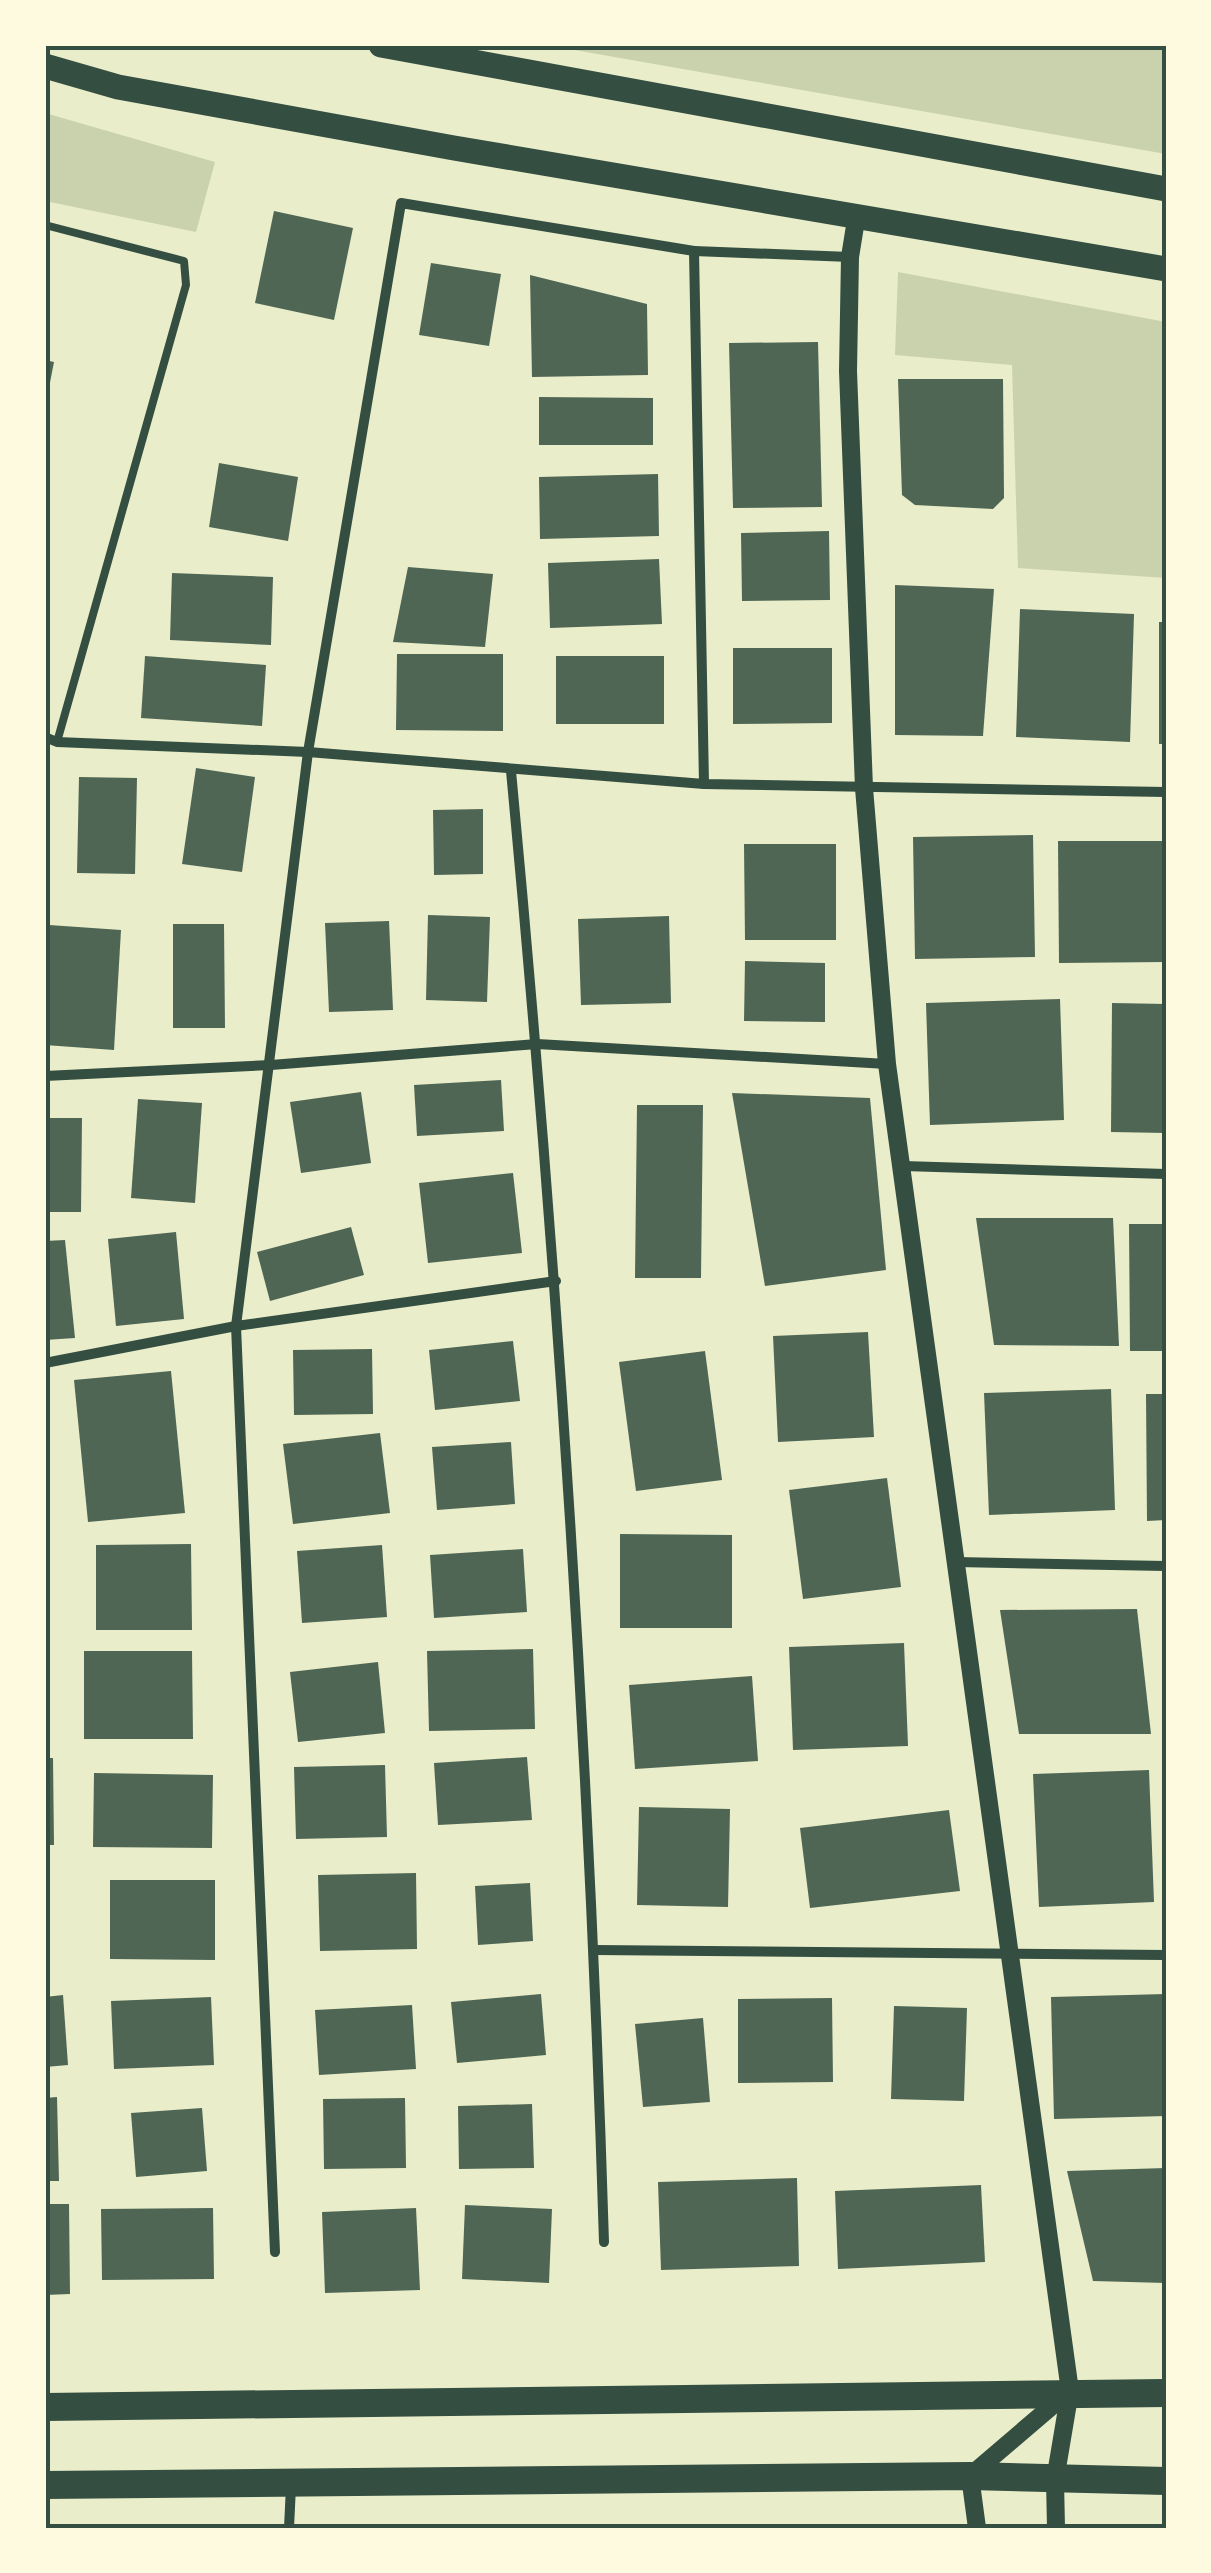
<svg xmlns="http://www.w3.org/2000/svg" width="1211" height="2573" font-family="'Golos Text',sans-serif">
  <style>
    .green { fill: #cad2ad }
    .building { fill: #4f6655 }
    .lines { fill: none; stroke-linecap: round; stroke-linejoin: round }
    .service { stroke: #344e41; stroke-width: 8 }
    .minor { stroke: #344e41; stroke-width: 10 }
    .tertiary { stroke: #344e41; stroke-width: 18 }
    .primary { stroke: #344e41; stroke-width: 25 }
    .trunk { stroke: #344e41; stroke-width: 28 }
    .neatline { fill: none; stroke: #344e41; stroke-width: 4 }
  </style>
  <rect width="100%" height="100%" fill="#e9edc9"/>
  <g class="green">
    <path d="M 546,45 L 1166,45 L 1166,154 Z"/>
    <path d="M 45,113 L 215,162 L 196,232 L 45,201 Z"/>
    <path d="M 898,272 L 1166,322 L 1166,578 L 1018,568 L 1012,365 L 895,355 Z"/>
  </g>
  <g class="building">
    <path d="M 274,211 L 353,228 L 334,320 L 255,303 Z"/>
    <path d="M 431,263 L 501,274 L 489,346 L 419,335 Z"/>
    <path d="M 530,275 L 647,304 L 648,375 L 532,377 Z"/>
    <path d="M 818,342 L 822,507 L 733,508 L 729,343 Z"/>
    <path d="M 45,360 L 54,362 L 47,398 L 45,398 Z"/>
    <path d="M 898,379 L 1003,379 L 1004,498 L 993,509 L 915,505 L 902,495 Z"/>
    <path d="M 539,397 L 653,398 L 653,445 L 539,445 Z"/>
    <path d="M 219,463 L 298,477 L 288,541 L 209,527 Z"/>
    <path d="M 658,474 L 659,536 L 540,539 L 539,477 Z"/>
    <path d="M 829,531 L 830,600 L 742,601 L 741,533 Z"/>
    <path d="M 659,559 L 662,624 L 550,628 L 548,563 Z"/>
    <path d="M 408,567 L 493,574 L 485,647 L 393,642 Z"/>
    <path d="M 172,573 L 273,577 L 271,645 L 170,640 Z"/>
    <path d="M 895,585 L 994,589 L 983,736 L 895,735 Z"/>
    <path d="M 1020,609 L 1134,614 L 1130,742 L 1016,737 Z"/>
    <rect x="1159" y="622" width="7" height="122"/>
    <path d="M 733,648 L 832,648 L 832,723 L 733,724 Z"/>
    <path d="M 397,654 L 503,654 L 503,731 L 396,730 Z"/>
    <path d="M 145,656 L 266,665 L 262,726 L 141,718 Z"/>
    <rect x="556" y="656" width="108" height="68"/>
    <path d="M 196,768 L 255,777 L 242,872 L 182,864 Z"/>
    <path d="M 79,777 L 137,778 L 135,874 L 77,873 Z"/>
    <path d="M 483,809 L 483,874 L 434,875 L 433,810 Z"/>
    <path d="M 1033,835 L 1035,957 L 915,959 L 913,837 Z"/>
    <path d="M 1058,841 L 1166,841 L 1166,962 L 1059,963 Z"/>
    <path d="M 744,844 L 836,844 L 836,940 L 745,940 Z"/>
    <path d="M 428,915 L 490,917 L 487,1002 L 426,1000 Z"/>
    <path d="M 669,916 L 671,1003 L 581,1005 L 578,919 Z"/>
    <path d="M 389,921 L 393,1010 L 329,1012 L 325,923 Z"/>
    <path d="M 173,924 L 224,924 L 225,1028 L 173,1028 Z"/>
    <path d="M 49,925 L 121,930 L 114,1050 L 45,1045 Z"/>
    <path d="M 745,961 L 825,963 L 825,1022 L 744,1021 Z"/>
    <path d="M 1060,999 L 1064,1120 L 930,1125 L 926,1003 Z"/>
    <path d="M 1112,1003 L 1166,1004 L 1166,1133 L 1111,1132 Z"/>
    <path d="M 501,1080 L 504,1131 L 417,1136 L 414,1085 Z"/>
    <path d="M 361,1092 L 371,1163 L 301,1173 L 290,1102 Z"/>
    <path d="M 732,1093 L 870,1098 L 886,1270 L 765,1286 Z"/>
    <path d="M 138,1099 L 202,1103 L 195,1203 L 131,1198 Z"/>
    <path d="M 637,1105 L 703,1105 L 701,1278 L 635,1278 Z"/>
    <path d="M 45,1118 L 82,1118 L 81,1212 L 45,1212 Z"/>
    <path d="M 513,1173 L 522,1253 L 428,1263 L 419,1183 Z"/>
    <path d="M 976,1218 L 1113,1218 L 1119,1346 L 994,1345 Z"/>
    <path d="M 1129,1224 L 1166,1224 L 1166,1351 L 1130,1351 Z"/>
    <path d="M 351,1227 L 364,1275 L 270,1301 L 257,1252 Z"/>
    <path d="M 176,1232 L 184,1319 L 116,1326 L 108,1239 Z"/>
    <path d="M 65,1240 L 75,1338 L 45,1340 L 45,1241 Z"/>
    <path d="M 868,1332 L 874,1437 L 778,1442 L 773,1336 Z"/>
    <path d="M 513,1341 L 520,1401 L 435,1410 L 429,1350 Z"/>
    <path d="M 372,1349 L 373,1414 L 294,1415 L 293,1350 Z"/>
    <path d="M 705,1351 L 722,1480 L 636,1491 L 619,1362 Z"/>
    <path d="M 171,1371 L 185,1513 L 88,1522 L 74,1380 Z"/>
    <path d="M 1111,1389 L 1115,1510 L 989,1515 L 984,1393 Z"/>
    <path d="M 1146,1394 L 1166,1394 L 1166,1520 L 1147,1521 Z"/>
    <path d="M 380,1433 L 390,1513 L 293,1524 L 283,1444 Z"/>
    <path d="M 511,1442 L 515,1504 L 437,1510 L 432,1447 Z"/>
    <path d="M 887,1478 L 901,1587 L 803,1599 L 789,1490 Z"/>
    <path d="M 620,1534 L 732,1535 L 732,1628 L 620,1628 Z"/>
    <path d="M 191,1544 L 192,1630 L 96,1630 L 96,1545 Z"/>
    <path d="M 382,1545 L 387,1617 L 302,1623 L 297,1551 Z"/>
    <path d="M 523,1549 L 527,1612 L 434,1618 L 430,1555 Z"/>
    <path d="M 1137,1609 L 1151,1734 L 1019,1734 L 1000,1610 Z"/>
    <path d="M 904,1643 L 908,1746 L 793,1750 L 789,1647 Z"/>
    <path d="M 533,1649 L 535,1729 L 429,1731 L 427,1651 Z"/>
    <path d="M 84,1651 L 192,1651 L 193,1739 L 84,1739 Z"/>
    <path d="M 378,1662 L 385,1733 L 298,1742 L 290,1672 Z"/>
    <path d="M 752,1676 L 758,1761 L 635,1769 L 629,1685 Z"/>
    <path d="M 527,1757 L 532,1820 L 438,1825 L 434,1763 Z"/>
    <path d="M 45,1758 L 53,1758 L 54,1845 L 45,1845 Z"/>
    <path d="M 385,1765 L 387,1837 L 296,1839 L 294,1767 Z"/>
    <path d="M 1149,1770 L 1154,1902 L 1039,1907 L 1033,1774 Z"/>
    <path d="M 94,1773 L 213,1775 L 212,1848 L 93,1847 Z"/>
    <path d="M 639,1807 L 730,1809 L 728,1907 L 637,1905 Z"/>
    <path d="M 949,1810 L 960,1891 L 810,1908 L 800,1828 Z"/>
    <path d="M 416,1873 L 417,1949 L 320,1951 L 318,1875 Z"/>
    <path d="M 110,1880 L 215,1880 L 215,1960 L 110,1959 Z"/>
    <path d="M 530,1883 L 533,1941 L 478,1945 L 475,1886 Z"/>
    <path d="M 541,1994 L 546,2055 L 457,2063 L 451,2002 Z"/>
    <path d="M 1166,1994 L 1166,2116 L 1054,2119 L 1051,1997 Z"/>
    <path d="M 63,1995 L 68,2065 L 45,2067 L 45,1997 Z"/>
    <path d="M 211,1997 L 214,2065 L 114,2069 L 111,2001 Z"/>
    <path d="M 832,1998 L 833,2082 L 738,2083 L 738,1999 Z"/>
    <path d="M 412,2005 L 416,2069 L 319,2075 L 315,2010 Z"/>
    <path d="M 894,2006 L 967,2008 L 964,2101 L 891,2099 Z"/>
    <path d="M 703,2018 L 710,2102 L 643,2107 L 635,2024 Z"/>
    <path d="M 57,2097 L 59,2181 L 45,2181 L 45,2098 Z"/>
    <path d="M 405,2098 L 406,2168 L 324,2169 L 323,2099 Z"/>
    <path d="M 532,2104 L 534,2168 L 459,2169 L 458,2106 Z"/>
    <path d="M 202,2108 L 207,2171 L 136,2177 L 131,2113 Z"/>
    <path d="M 1166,2168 L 1166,2283 L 1093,2281 L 1067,2171 Z"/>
    <path d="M 797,2178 L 799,2266 L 661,2270 L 658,2182 Z"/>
    <path d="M 981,2185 L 985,2262 L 838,2269 L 835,2191 Z"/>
    <path d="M 45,2204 L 69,2204 L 70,2294 L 45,2295 Z"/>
    <path d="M 465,2205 L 552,2209 L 549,2283 L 462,2279 Z"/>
    <path d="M 213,2208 L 214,2279 L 102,2280 L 101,2209 Z"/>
    <path d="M 416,2208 L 420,2290 L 325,2293 L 322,2212 Z"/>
  </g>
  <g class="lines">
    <path class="service" d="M 45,225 L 184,261 L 186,285 L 57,742"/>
    <g class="minor">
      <path d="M 45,737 L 57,742 L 308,752 L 704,784 L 1166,792"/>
      <path d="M 511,771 C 557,1260 589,1750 604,2242"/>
      <path d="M 704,784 L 694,251 L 850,257"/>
      <path d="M 45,1076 L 271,1065 L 537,1044 L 887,1064"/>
      <path d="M 903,1166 L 1166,1174"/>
      <path d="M 45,1363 L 236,1326 L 556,1281"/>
      <path d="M 956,1562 L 1166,1566"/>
      <path d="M 595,1950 L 1166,1955"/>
      <path d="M 275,2252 L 236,1326 L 308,752 L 401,203 L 694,251"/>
      <path d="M 289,2528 L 291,2486"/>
    </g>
    <g class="tertiary">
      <path d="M 856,220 L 850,257 L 848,371 L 864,788 L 887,1064 L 1070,2391 L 1055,2480 L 1056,2528"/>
      <path d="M 977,2528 L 970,2476 L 1066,2394"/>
    </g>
    <g class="primary">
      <path d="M 381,45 L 1166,189"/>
      <path d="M 45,66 L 118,87 L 454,148 L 1166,269"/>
    </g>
    <g class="trunk">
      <path d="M 45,2407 L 1166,2393"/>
      <path d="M 45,2485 L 970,2476 L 1166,2481"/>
    </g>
  </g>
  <rect width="1211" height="2573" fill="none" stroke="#fefae0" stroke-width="95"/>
  <rect x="48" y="48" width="1116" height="2478" class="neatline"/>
</svg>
